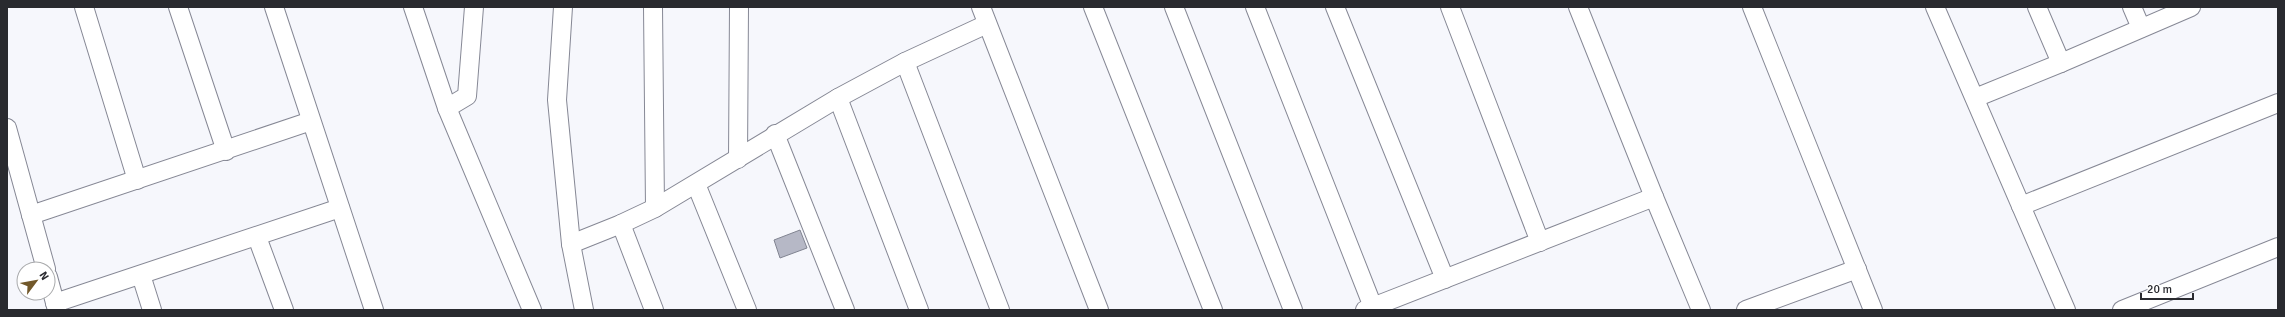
<svg xmlns="http://www.w3.org/2000/svg" width="2285" height="317" font-family="Signika,sans-serif">
  <style>
    .building { fill: #b6b8c6; stroke: #818491 }
    .lines { fill: none; stroke-linecap: round; stroke-linejoin: round }
    .street-casing { stroke: #868895; stroke-width: 20 }
    .street { stroke: #fff; stroke-width: 18 }
  </style>
  <rect width="100%" height="100%" fill="#f6f7fc"/>
  <path class="building" d="M 800,230 L 807,248 L 780,258 L 774,240 Z"/>
  <g class="lines">
    <defs>
      <g id="street">
        <path d="M 84,7 L 137,180"/>
        <path d="M 178,7 L 226,151"/>
        <path d="M 274,7 L 374,310"/>
        <path d="M 413,7 L 447,108 L 532,310"/>
        <path d="M 563,7 L 557,100 L 571,244 L 584,310"/>
        <path d="M 653,7 L 655,208"/>
        <path d="M 981,7 L 1099,310"/>
        <path d="M 1093,7 L 1213,310"/>
        <path d="M 1174,7 L 1293,310"/>
        <path d="M 1255,7 L 1373,307"/>
        <path d="M 1335,7 L 1445,279"/>
        <path d="M 1450,7 L 1540,242"/>
        <path d="M 1578,7 L 1654,197 L 1701,310"/>
        <path d="M 1752,7 L 1873,310"/>
        <path d="M 1935,7 L 2066,310"/>
        <path d="M 2037,7 L 2061,63"/>
        <path d="M 2132,7 L 2141,28"/>
        <path d="M 905,62 L 1000,310"/>
        <path d="M 838,98 L 919,310"/>
        <path d="M 1975,98 L 2061,63 L 2191,7"/>
        <path d="M 447,108 L 467,96 L 474,7"/>
        <path d="M 7,128 L 46,269"/>
        <path d="M 775,134 L 845,310"/>
        <path d="M 738,159 L 739,7"/>
        <path d="M 696,184 L 747,310"/>
        <path d="M 2021,206 L 2278,103"/>
        <path d="M 31,215 L 311,121"/>
        <path d="M 621,224 L 654,310"/>
        <path d="M 257,237 L 284,310"/>
        <path d="M 571,244 L 621,224 L 655,208 L 838,98 L 905,62 L 987,24"/>
        <path d="M 141,275 L 152,310"/>
        <path d="M 48,277 L 57,310"/>
        <path d="M 55,303 L 340,208"/>
        <path d="M 1365,310 L 1654,197"/>
        <path d="M 1746,310 L 1857,269"/>
        <path d="M 2122,310 L 2278,247"/>
      </g>
    </defs>
    <use href="#street" class="street-casing"/>
    <use href="#street" class="street"/>
  </g>
  <rect width="2285" height="317" fill="none" stroke="#292a2f" stroke-width="16"/>
  <g transform="translate(36 281) rotate(58)"><circle r="19" fill="#ffffff" stroke="#a9aaac"/>
  <path d="M0-3L7 15L0 10L-7 15Z" fill="#72582a"/>
  <text y="-6" font-size="11" font-weight="bold" text-anchor="middle" fill="#292a2f">N</text>
  </g>
  <path d="M2141 293v6h52v-6" fill="none" stroke="#292a2f" stroke-width="2"/>
  <text x="2147" y="293" font-size="12" fill="#292a2f" stroke="#ffffff" stroke-width="3" paint-order="stroke">20 m</text>
</svg>
